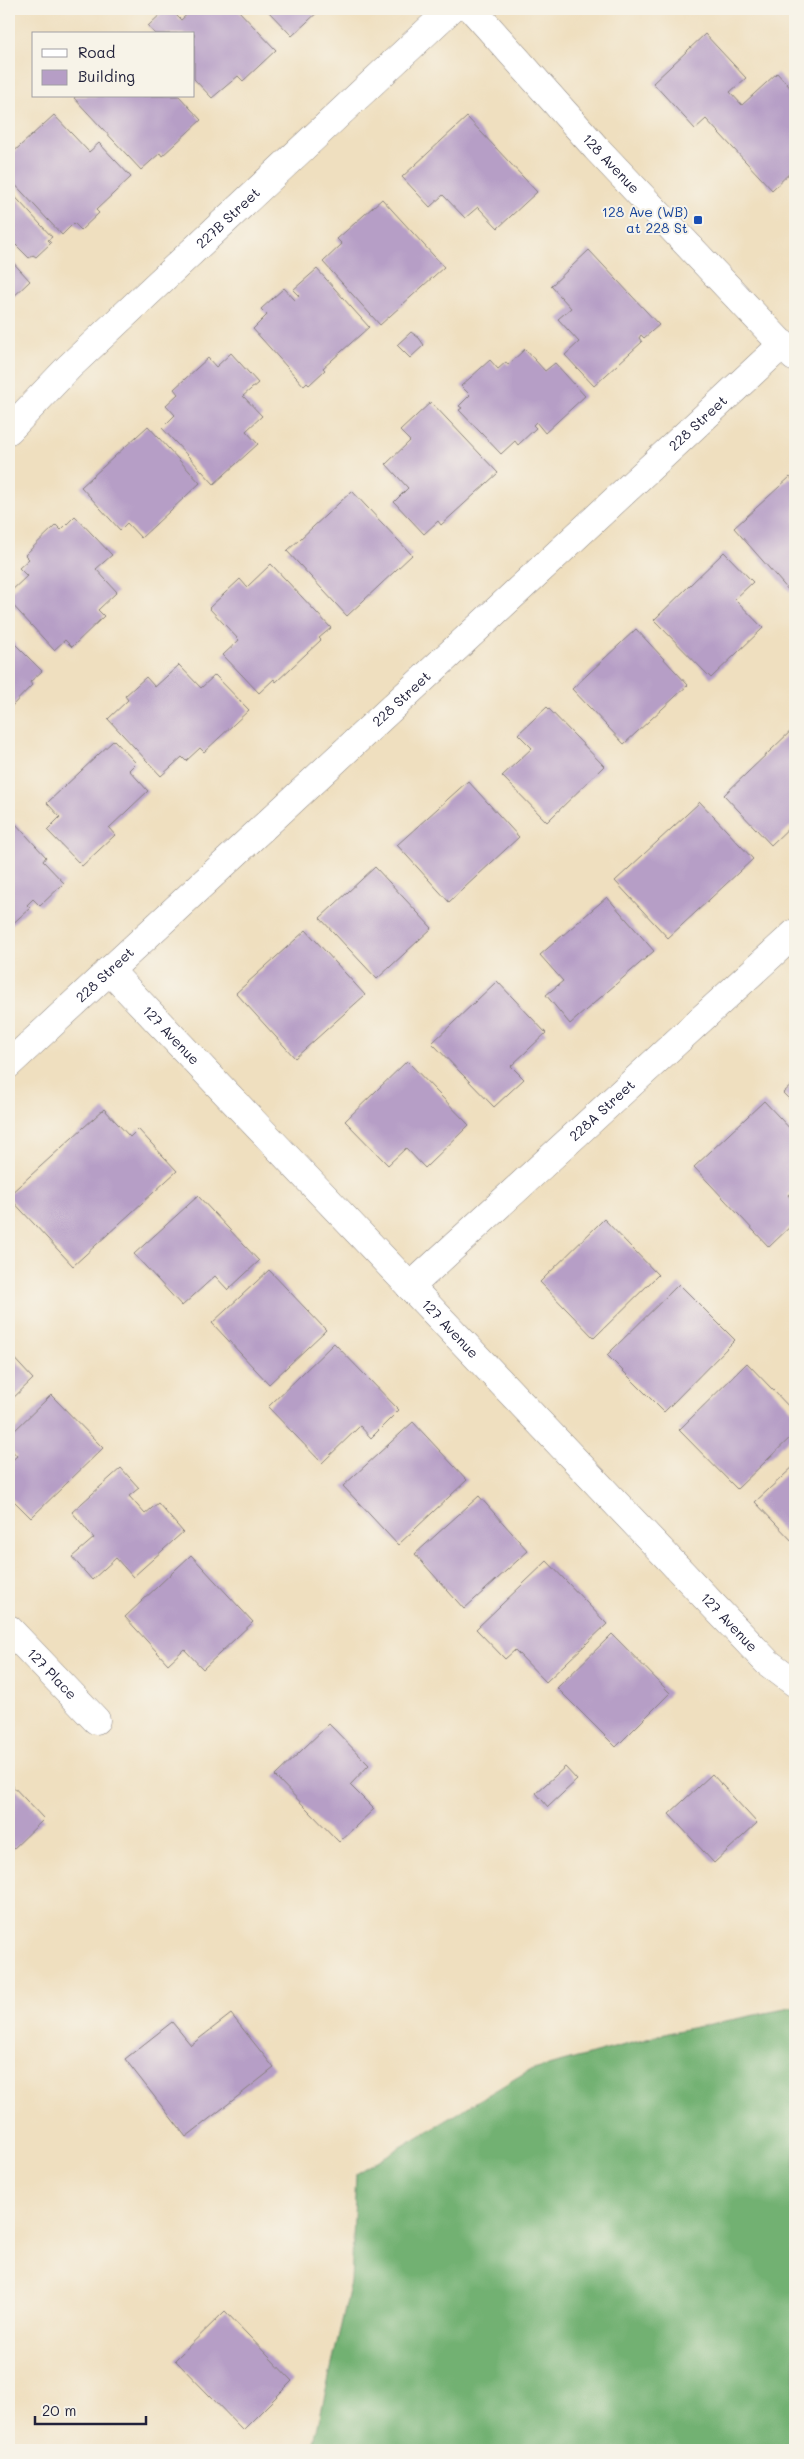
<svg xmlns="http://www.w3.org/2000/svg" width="804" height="2459" font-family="Mali,sans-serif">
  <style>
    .forest { fill: #72b172; stroke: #4a6a56 }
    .building { fill: #b69ec6 }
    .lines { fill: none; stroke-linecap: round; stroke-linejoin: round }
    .minor-casing { stroke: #88807d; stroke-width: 29 }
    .tertiary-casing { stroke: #88807d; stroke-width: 29 }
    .minor { stroke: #fff; stroke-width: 28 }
    .tertiary { stroke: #fff; stroke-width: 28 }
    .transit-dot { fill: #1a4fb4; stroke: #f7f3e8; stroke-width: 2 }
    .labels { text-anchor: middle; stroke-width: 4; stroke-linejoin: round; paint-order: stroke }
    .street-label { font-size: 14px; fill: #22223b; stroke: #f7f3e8 }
    .transit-label { font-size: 14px; fill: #164399; stroke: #f7f3e8; text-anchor: end }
  </style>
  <rect width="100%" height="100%" fill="#f7f3e8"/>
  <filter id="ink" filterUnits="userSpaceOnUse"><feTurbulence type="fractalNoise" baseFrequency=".02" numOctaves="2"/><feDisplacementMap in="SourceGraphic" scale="10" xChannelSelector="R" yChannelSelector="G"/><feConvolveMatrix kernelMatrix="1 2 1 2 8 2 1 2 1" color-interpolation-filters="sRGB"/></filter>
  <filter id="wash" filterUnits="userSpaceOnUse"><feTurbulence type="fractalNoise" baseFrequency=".0096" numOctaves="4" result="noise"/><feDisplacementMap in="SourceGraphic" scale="20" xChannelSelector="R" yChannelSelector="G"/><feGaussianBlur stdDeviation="1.12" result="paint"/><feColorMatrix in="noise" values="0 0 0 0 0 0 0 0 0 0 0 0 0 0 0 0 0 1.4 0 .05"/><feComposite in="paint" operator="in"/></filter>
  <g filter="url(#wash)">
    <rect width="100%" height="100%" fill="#efdfbf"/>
    <path class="forest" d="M 795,2007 L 795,2450 L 310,2450 L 313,2447 L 351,2282 L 356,2174 L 526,2072 L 676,2031 Z"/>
    <g id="blocks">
      <g class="building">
        <path d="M 166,9 L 170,9 L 181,20 L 193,9 L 237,9 L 276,50 L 243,81 L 238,76 L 212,98 L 194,79 L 194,34 L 155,34 L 148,26 Z"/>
        <path d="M 266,9 L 321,9 L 292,36 Z"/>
        <path d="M 705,34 L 746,78 L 730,92 L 742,105 L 777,73 L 795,93 L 795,168 L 772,190 L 706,119 L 695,129 L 653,83 Z"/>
        <path d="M 76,96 L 179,96 L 201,120 L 162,156 L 160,153 L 141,170 L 74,98 Z"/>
        <path d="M 54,115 L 89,152 L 99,143 L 131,177 L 96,210 L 99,213 L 81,230 L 74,223 L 62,235 L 9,178 L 9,156 Z"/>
        <path d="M 467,117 L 537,192 L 498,228 L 478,207 L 465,218 L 443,195 L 430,207 L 402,177 Z"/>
        <path d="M 9,190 L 52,237 L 48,240 L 51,243 L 36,257 L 33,255 L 29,258 L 16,245 L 13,248 L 15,251 L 9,257 Z"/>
        <path d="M 382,199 L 444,267 L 380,325 L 323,262 L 342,244 L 337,239 Z"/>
        <path d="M 589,250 L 659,325 L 644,338 L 641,335 L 639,338 L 642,342 L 594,386 L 565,355 L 579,342 L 558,319 L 571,308 L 551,286 Z"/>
        <path d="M 9,258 L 30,281 L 9,301 Z"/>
        <path d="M 317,269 L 369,327 L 323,368 L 325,370 L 309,385 L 307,383 L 304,386 L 253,329 L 267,315 L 261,309 L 284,288 L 295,300 L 299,296 L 293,290 Z"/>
        <path d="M 411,332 L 419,338 L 424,345 L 410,358 L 397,345 Z"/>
        <path d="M 525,349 L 545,371 L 555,363 L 585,396 L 545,433 L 536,422 L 533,425 L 536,428 L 518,445 L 515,441 L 501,454 L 459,410 L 462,408 L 459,406 L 470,395 L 461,386 L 490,360 L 498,369 L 506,362 L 508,365 Z"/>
        <path d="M 231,353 L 258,383 L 243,396 L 262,416 L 246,431 L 258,444 L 214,484 L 162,428 L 175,415 L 166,405 L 178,394 L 174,389 L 208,358 L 216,367 Z"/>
        <path d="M 431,402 L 498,473 L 441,525 L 438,521 L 424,534 L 394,502 L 408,488 L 386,464 L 410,441 L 400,431 Z"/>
        <path d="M 148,426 L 200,483 L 141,538 L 127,523 L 120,530 L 81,487 Z"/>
        <path d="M 790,477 L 795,483 L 795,587 L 790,592 L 734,528 Z"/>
        <path d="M 352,491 L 412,555 L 347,616 L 287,551 Z"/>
        <path d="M 75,516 L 112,555 L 96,569 L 117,592 L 98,610 L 104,616 L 72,647 L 65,640 L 54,650 L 9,601 L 9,593 L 27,576 L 19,568 L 29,559 L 25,555 L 56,525 L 61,530 Z"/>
        <path d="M 724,552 L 753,582 L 735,599 L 763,628 L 711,678 L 654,620 Z"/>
        <path d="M 271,564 L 331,628 L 319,638 L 321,640 L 276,682 L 274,679 L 259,693 L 223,655 L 239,640 L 209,608 L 240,579 L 247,587 Z"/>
        <path d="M 636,629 L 688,685 L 624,744 L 572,689 Z"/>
        <path d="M 9,638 L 42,671 L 30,682 L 32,685 L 9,709 Z"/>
        <path d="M 179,665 L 201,688 L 215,675 L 249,710 L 204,752 L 200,748 L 186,761 L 182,757 L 161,776 L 108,719 L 128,700 L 125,696 L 146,677 L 155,687 Z"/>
        <path d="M 547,707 L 604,766 L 547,822 L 502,776 L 532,748 L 518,734 Z"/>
        <path d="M 794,728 L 795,822 L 771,845 L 724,795 Z"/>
        <path d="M 114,740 L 136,763 L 129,770 L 148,791 L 109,828 L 115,835 L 82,866 L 47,830 L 60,817 L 47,803 Z"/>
        <path d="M 468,781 L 519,837 L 449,902 L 397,845 Z"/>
        <path d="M 700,802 L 753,859 L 668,938 L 615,881 Z"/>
        <path d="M 9,821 L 13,826 L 15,823 L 46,857 L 43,861 L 64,883 L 40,906 L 33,899 L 27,905 L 30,908 L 9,927 Z"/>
        <path d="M 375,867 L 432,928 L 377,979 L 320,918 Z"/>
        <path d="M 607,897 L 654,951 L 570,1024 L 546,995 L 563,981 L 540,955 Z"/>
        <path d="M 306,930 L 365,995 L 295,1058 L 236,993 Z"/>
        <path d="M 497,981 L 546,1033 L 511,1066 L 524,1079 L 494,1107 L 432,1043 Z"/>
        <path d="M 407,1061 L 469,1125 L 425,1168 L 406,1148 L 388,1165 L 345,1121 Z"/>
        <path d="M 795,1082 L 795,1105 L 783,1093 Z"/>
        <path d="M 764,1101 L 795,1134 L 795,1188 L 788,1195 L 795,1203 L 795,1222 L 769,1247 L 694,1167 Z"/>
        <path d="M 104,1109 L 130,1137 L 138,1129 L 177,1171 L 73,1266 L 9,1197 L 9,1195 Z"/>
        <path d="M 198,1196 L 259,1261 L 228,1290 L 215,1276 L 182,1306 L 134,1254 Z"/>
        <path d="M 604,1219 L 658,1275 L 594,1338 L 540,1282 Z"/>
        <path d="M 269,1270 L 326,1330 L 269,1384 L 212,1323 Z"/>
        <path d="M 679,1284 L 735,1340 L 664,1412 L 607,1355 Z"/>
        <path d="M 334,1343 L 399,1410 L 371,1438 L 360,1426 L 322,1463 L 268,1407 Z"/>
        <path d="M 9,1353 L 33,1379 L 9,1402 Z"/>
        <path d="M 747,1363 L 795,1413 L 795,1433 L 737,1489 L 679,1430 Z"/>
        <path d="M 51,1395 L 103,1448 L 31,1518 L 9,1496 L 9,1463 L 17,1456 L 9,1447 L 9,1436 Z"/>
        <path d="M 413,1422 L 467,1480 L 398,1545 L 343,1486 Z"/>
        <path d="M 795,1465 L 795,1544 L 755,1502 Z"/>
        <path d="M 121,1468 L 139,1488 L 129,1496 L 145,1514 L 158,1503 L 183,1532 L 133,1577 L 116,1558 L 92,1580 L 72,1557 L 94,1538 L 72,1512 Z"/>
        <path d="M 479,1496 L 528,1551 L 464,1609 L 415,1554 Z"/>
        <path d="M 191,1555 L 253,1622 L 203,1669 L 184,1649 L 168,1664 L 125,1617 Z"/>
        <path d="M 547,1561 L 607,1624 L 546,1682 L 515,1650 L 505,1659 L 476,1629 Z"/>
        <path d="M 612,1634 L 670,1693 L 616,1747 L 557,1688 Z"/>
        <path d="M 329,1724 L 369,1765 L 350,1785 L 374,1809 L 339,1842 L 275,1776 Z"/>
        <path d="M 565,1767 L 577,1780 L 548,1807 L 536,1793 Z"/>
        <path d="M 712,1774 L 757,1823 L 714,1863 L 669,1814 Z"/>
        <path d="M 9,1782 L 44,1819 L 9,1853 Z"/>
        <path d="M 231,2014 L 274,2068 L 186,2137 L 125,2059 L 172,2022 L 191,2045 Z"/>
        <path d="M 225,2311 L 292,2381 L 243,2430 L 175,2360 Z"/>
      </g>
    </g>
  </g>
  <g filter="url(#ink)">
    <use href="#blocks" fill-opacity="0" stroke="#88807d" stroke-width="1"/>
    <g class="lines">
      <defs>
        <g id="minor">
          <path id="s1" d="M 9,430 L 69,367 L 451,9"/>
          <path id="s2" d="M 109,970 L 767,1662 L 795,1683"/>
          <path id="s3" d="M 410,1287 L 795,933"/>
          <path id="s4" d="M 9,1629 L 96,1720"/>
        </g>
        <g id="tertiary">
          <path id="s5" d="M 472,9 L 596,148 L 794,357"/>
          <path id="s6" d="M 9,1064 L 783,344"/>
        </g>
      </defs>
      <use href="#minor" class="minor-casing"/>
      <use href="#tertiary" class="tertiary-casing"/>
      <use href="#minor" class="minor"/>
      <use href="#tertiary" class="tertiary"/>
    </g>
  </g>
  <rect class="transit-dot" x="693" y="215" width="10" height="10" rx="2.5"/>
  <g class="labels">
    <g class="street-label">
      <text dy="5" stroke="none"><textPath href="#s5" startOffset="208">128 Avenue</textPath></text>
      <text dy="5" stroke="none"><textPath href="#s1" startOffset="305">227B Street</textPath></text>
      <text dy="5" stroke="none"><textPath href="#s6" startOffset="941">228 Street</textPath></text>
      <text dy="5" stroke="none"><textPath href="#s6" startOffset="536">228 Street</textPath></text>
      <text dy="5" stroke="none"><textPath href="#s6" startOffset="131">228 Street</textPath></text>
      <text dy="5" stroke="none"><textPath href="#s2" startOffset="90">127 Avenue</textPath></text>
      <text dy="5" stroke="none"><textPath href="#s3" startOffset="261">228A Street</textPath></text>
      <text dy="5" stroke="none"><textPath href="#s2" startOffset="495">127 Avenue</textPath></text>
      <text dy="5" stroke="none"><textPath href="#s2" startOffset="900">127 Avenue</textPath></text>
      <text dy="5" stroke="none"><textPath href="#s4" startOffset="62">127 Place</textPath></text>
    </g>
    <g class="transit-label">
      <text x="688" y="217">128 Ave (WB)<tspan x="688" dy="16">at 228 St</tspan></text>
    </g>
  </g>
  <rect width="804" height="2459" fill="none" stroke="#f7f3e8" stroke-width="30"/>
  <rect x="32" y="32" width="162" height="65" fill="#f7f3e8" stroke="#a29fa3"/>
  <rect x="42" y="49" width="25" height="8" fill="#ffffff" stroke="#a29fa3"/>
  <text x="78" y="58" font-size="15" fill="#22223b">Road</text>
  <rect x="42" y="70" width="25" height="15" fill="#b69ec6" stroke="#a29fa3"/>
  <text x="78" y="82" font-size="15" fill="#22223b">Building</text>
  <path d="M35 2416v8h111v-8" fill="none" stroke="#22223b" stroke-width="2.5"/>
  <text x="42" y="2416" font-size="15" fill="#22223b" stroke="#f7f3e8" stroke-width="4" paint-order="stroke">20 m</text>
</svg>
